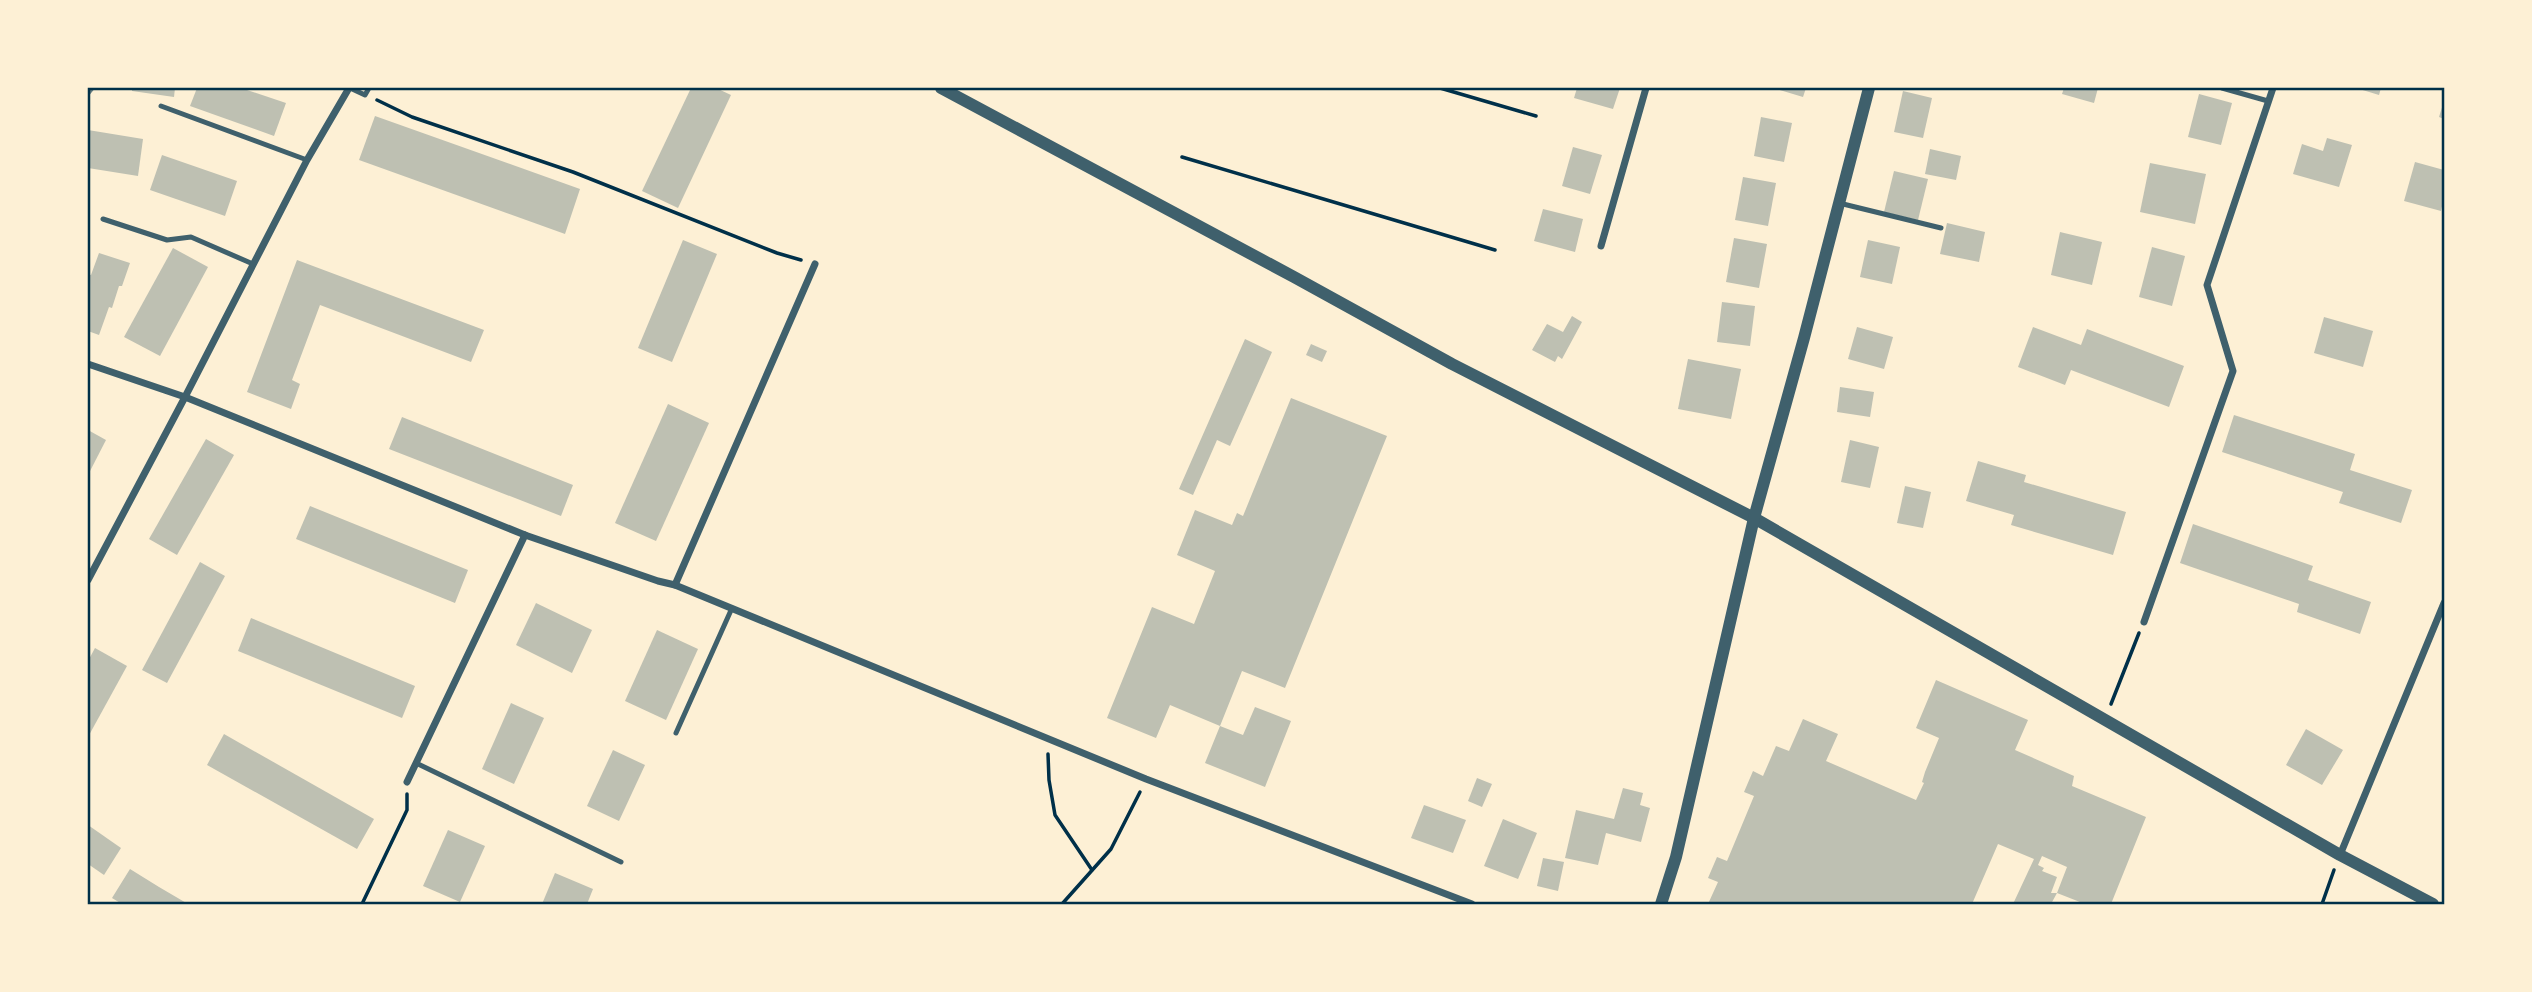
<svg xmlns="http://www.w3.org/2000/svg" width="2532" height="992" font-family="'Noto Sans',sans-serif">
  <style>
    .building { fill: #bec0b2; fill-rule: evenodd }
    .lines { fill: none; stroke-linecap: round; stroke-linejoin: round }
    .path { stroke: #003049; stroke-width: 3.5 }
    .service { stroke: #3f606c; stroke-width: 5 }
    .minor { stroke: #3f606c; stroke-width: 7 }
    .tertiary { stroke: #3f606c; stroke-width: 12 }
    .rail { stroke: #657d81; stroke-width: 5 }
    .neatline { fill: none; stroke: #003049; stroke-width: 2.5 }
  </style>
  <rect width="100%" height="100%" fill="#fdf0d5"/>
  <g class="building">
    <path d="M 132,88 L 175,88 L 174,97 L 132,91 Z"/>
    <path d="M 197,88 L 241,88 L 286,103 L 274,136 L 190,106 Z"/>
    <path d="M 691,88 L 716,88 L 731,95 L 678,208 L 642,191 Z"/>
    <path d="M 1577,88 L 1620,88 L 1613,109 L 1574,98 Z"/>
    <path d="M 1773,88 L 1806,88 L 1803,97 Z"/>
    <path d="M 2064,88 L 2098,88 L 2094,103 L 2062,94 Z"/>
    <path d="M 2356,88 L 2381,88 L 2379,95 Z"/>
    <path d="M 1903,91 L 1932,98 L 1923,138 L 1894,132 Z"/>
    <path d="M 2199,94 L 2232,103 L 2221,145 L 2188,137 Z"/>
    <path d="M 2444,101 L 2444,119 L 2439,117 Z"/>
    <path d="M 375,116 L 580,189 L 565,234 L 359,160 Z"/>
    <path d="M 1761,117 L 1792,123 L 1784,162 L 1754,156 Z"/>
    <path d="M 88,130 L 143,139 L 138,176 L 88,168 Z"/>
    <path d="M 2327,138 L 2352,145 L 2339,187 L 2293,174 L 2302,144 L 2323,151 Z"/>
    <path d="M 1573,147 L 1602,155 L 1590,194 L 1562,186 Z"/>
    <path d="M 1930,149 L 1961,156 L 1956,180 L 1925,174 Z"/>
    <path d="M 162,155 L 237,181 L 225,216 L 150,190 Z"/>
    <path d="M 2415,162 L 2444,170 L 2444,197 L 2441,211 L 2404,201 Z"/>
    <path d="M 2150,163 L 2206,174 L 2195,224 L 2140,212 Z"/>
    <path d="M 1894,171 L 1928,179 L 1918,220 L 1884,212 Z"/>
    <path d="M 1743,177 L 1776,183 L 1768,226 L 1735,220 Z"/>
    <path d="M 1543,209 L 1583,219 L 1575,252 L 1534,241 Z"/>
    <path d="M 1947,223 L 1985,232 L 1979,262 L 1940,254 Z"/>
    <path d="M 2060,232 L 2102,242 L 2092,285 L 2051,275 Z"/>
    <path d="M 1734,238 L 1767,244 L 1759,288 L 1726,282 Z"/>
    <path d="M 683,240 L 717,254 L 672,362 L 638,348 Z"/>
    <path d="M 1868,240 L 1900,247 L 1892,284 L 1860,277 Z"/>
    <path d="M 2152,247 L 2185,256 L 2172,306 L 2139,297 Z"/>
    <path d="M 173,248 L 208,267 L 160,356 L 124,337 Z"/>
    <path d="M 99,253 L 130,263 L 122,286 L 119,286 L 112,308 L 109,307 L 99,335 L 88,331 L 88,274 L 91,275 Z"/>
    <path d="M 297,260 L 484,330 L 471,362 L 320,305 L 292,380 L 300,384 L 291,409 L 247,392 Z"/>
    <path d="M 1722,302 L 1755,306 L 1750,346 L 1717,342 Z"/>
    <path d="M 1572,316 L 1582,322 L 1562,359 L 1558,356 L 1555,362 L 1532,350 L 1547,324 L 1563,332 Z"/>
    <path d="M 2324,317 L 2373,331 L 2363,367 L 2314,353 Z"/>
    <path d="M 1857,327 L 1893,337 L 1884,369 L 1848,359 Z"/>
    <path d="M 2033,327 L 2081,345 L 2087,329 L 2184,366 L 2169,407 L 2071,370 L 2065,385 L 2018,367 Z"/>
    <path d="M 1245,339 L 1272,352 L 1230,446 L 1217,440 L 1193,495 L 1179,489 Z"/>
    <path d="M 1311,344 L 1327,351 L 1322,362 L 1306,355 Z"/>
    <path d="M 1688,359 L 1741,369 L 1731,419 L 1678,409 Z"/>
    <path d="M 1840,387 L 1874,392 L 1870,417 L 1837,412 Z"/>
    <path d="M 1291,398 L 1387,436 L 1285,688 L 1242,671 L 1220,726 L 1170,705 L 1156,738 L 1107,718 L 1152,607 L 1194,624 L 1215,571 L 1177,555 L 1195,510 L 1232,525 L 1237,513 L 1243,516 Z"/>
    <path d="M 668,404 L 709,423 L 656,541 L 615,523 Z"/>
    <path d="M 2234,415 L 2355,454 L 2350,470 L 2412,490 L 2401,523 L 2339,503 L 2343,492 L 2222,452 Z"/>
    <path d="M 402,417 L 573,485 L 561,516 L 389,449 Z"/>
    <path d="M 88,430 L 106,440 L 88,475 Z"/>
    <path d="M 206,439 L 234,455 L 177,555 L 149,539 Z"/>
    <path d="M 1850,440 L 1879,447 L 1870,488 L 1841,482 Z"/>
    <path d="M 1978,461 L 2026,475 L 2024,482 L 2126,512 L 2113,555 L 2011,525 L 2014,515 L 1966,501 Z"/>
    <path d="M 1905,486 L 1931,492 L 1923,528 L 1897,523 Z"/>
    <path d="M 310,506 L 468,570 L 455,603 L 296,539 Z"/>
    <path d="M 2193,524 L 2313,566 L 2308,580 L 2371,602 L 2360,634 L 2297,612 L 2299,604 L 2180,563 Z"/>
    <path d="M 200,562 L 225,576 L 167,683 L 142,670 Z"/>
    <path d="M 536,603 L 592,630 L 572,673 L 516,645 Z"/>
    <path d="M 251,618 L 415,686 L 402,718 L 238,651 Z"/>
    <path d="M 657,630 L 698,649 L 666,720 L 625,701 Z"/>
    <path d="M 95,648 L 127,666 L 88,737 L 88,661 Z"/>
    <path d="M 1936,680 L 2028,720 L 2015,750 L 2074,776 L 2072,786 L 2146,817 L 2111,904 L 2085,904 L 2057,893 L 2051,904 L 2013,904 L 2034,859 L 1998,844 L 1972,904 L 1708,904 L 1718,882 L 1708,878 L 1717,857 L 1727,861 L 1754,796 L 1744,792 L 1753,771 L 1763,776 L 1776,746 L 1789,751 L 1803,719 L 1838,734 L 1826,761 L 1916,800 L 1924,783 L 1922,782 L 1925,772 L 1939,738 L 1916,728 ZM 2042,856 L 2067,867 L 2057,893 L 2051,893 L 2057,877 L 2042,871 L 2044,868 L 2038,865 Z"/>
    <path d="M 511,703 L 544,718 L 514,784 L 482,769 Z"/>
    <path d="M 1255,707 L 1291,721 L 1265,787 L 1205,763 L 1220,726 L 1243,735 Z"/>
    <path d="M 2306,729 L 2343,750 L 2322,785 L 2286,765 Z"/>
    <path d="M 224,734 L 374,819 L 357,849 L 207,765 Z"/>
    <path d="M 613,750 L 645,765 L 619,821 L 587,806 Z"/>
    <path d="M 1477,778 L 1492,784 L 1482,807 L 1468,801 Z"/>
    <path d="M 1623,788 L 1643,793 L 1640,805 L 1650,808 L 1641,842 L 1606,833 L 1598,865 L 1565,858 L 1576,810 L 1614,819 Z"/>
    <path d="M 1424,805 L 1466,820 L 1453,853 L 1411,838 Z"/>
    <path d="M 1503,819 L 1537,833 L 1518,879 L 1484,866 Z"/>
    <path d="M 88,825 L 121,848 L 104,875 L 88,864 Z"/>
    <path d="M 448,830 L 485,846 L 460,902 L 423,886 Z"/>
    <path d="M 1543,858 L 1564,862 L 1558,891 L 1537,886 Z"/>
    <path d="M 130,869 L 159,887 L 188,904 L 122,904 L 112,898 Z"/>
    <path d="M 555,873 L 593,889 L 587,904 L 542,904 Z"/>
  </g>
  <g class="lines">
    <g class="path">
      <path d="M 1440,88 L 1536,116"/>
      <path d="M 377,100 L 412,117 L 573,172 L 777,253 L 801,260"/>
      <path d="M 1182,157 L 1495,250"/>
      <path d="M 2111,704 L 2139,633"/>
      <path d="M 1048,754 L 1049,780 L 1055,815 L 1092,870"/>
      <path d="M 362,904 L 407,810 L 407,794"/>
      <path d="M 1062,904 L 1111,849 L 1140,792"/>
      <path d="M 2322,904 L 2334,870"/>
    </g>
    <g class="service">
      <path d="M 350,88 L 365,95 L 369,88"/>
      <path d="M 2222,88 L 2268,101"/>
      <path d="M 161,106 L 307,160"/>
      <path d="M 1839,203 L 1941,228"/>
      <path d="M 103,219 L 167,240 L 191,237 L 253,264"/>
      <path d="M 676,733 L 732,608"/>
      <path d="M 416,763 L 621,862"/>
    </g>
    <g class="minor">
      <path d="M 1601,246 L 1646,88"/>
      <path d="M 88,364 L 185,397 L 525,535 L 658,581 L 675,585 L 1146,779 L 1472,904"/>
      <path d="M 88,580 L 185,397 L 307,160 L 349,88"/>
      <path d="M 675,585 L 815,264"/>
      <path d="M 2144,622 L 2233,371 L 2207,285 L 2273,88"/>
      <path d="M 407,782 L 525,535"/>
      <path d="M 2340,855 L 2444,603"/>
    </g>
    <g class="tertiary">
      <path d="M 941,88 L 1294,277 L 1452,364 L 1754,518 L 2340,855 L 2433,904"/>
      <path d="M 1661,904 L 1676,857 L 1754,518 L 1804,338 L 1869,88"/>
    </g>
    <path class="rail" d="M 88,93 L 92,88"/>
  </g>
  <rect width="2532" height="992" fill="none" stroke="#fdf0d5" stroke-width="178"/>
  <rect x="89" y="89" width="2354" height="814" class="neatline"/>
</svg>
